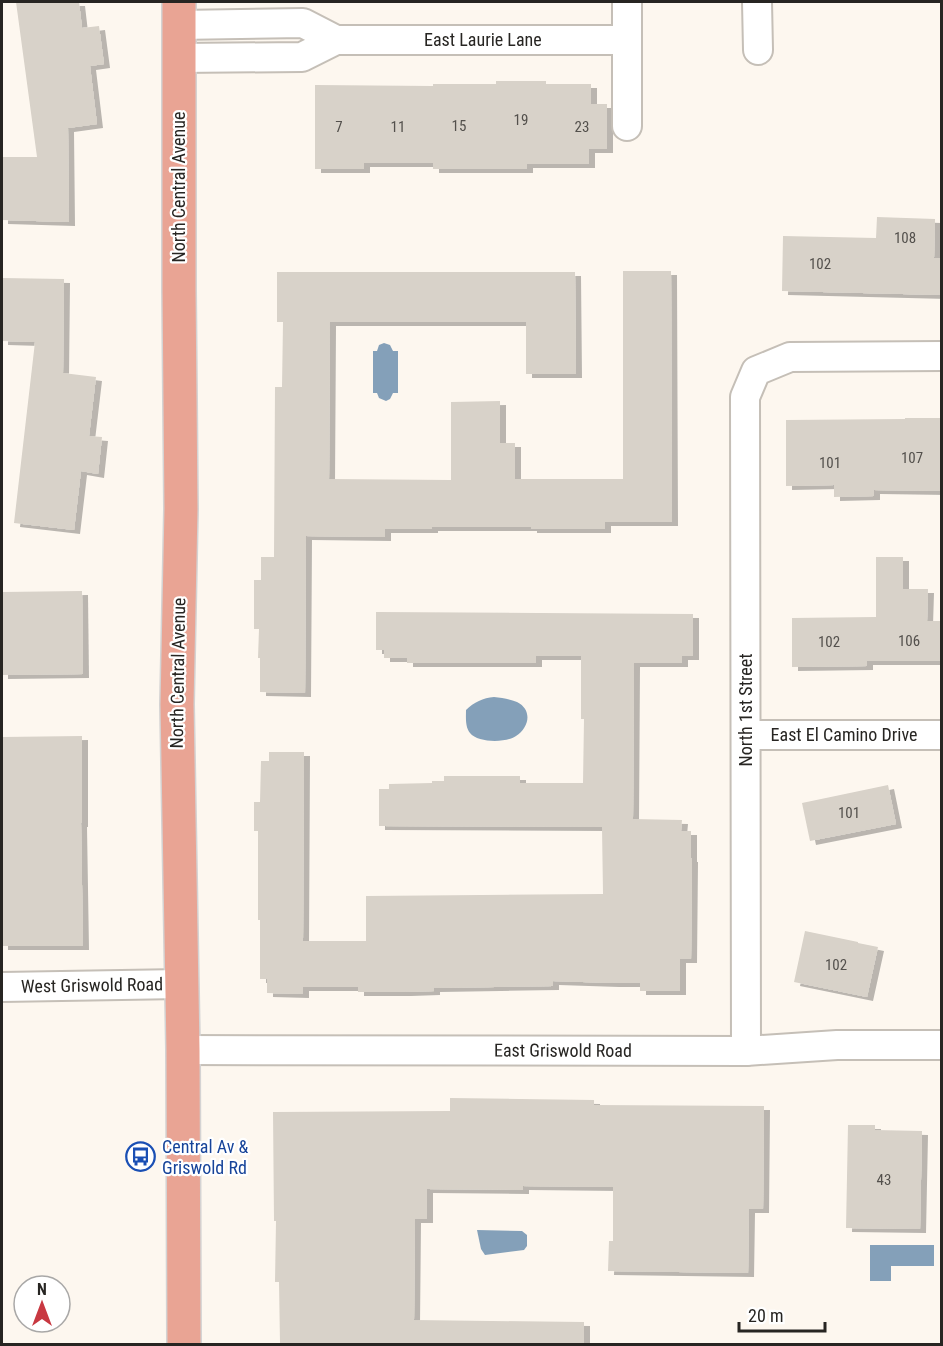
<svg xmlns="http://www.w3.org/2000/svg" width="943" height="1346" font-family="'Roboto Condensed',sans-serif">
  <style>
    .water { fill: #84a0b9 }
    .building { fill: #d8d2c9; filter: url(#shadow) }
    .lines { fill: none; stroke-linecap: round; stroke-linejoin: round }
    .minor-casing { stroke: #c5bfb7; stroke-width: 32 }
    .major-casing { stroke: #d4d3d3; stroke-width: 36 }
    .minor { stroke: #fff; stroke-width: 28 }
    .major { stroke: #e9a494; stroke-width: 33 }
    .labels { text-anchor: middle; stroke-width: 4.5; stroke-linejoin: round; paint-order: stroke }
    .number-label { font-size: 15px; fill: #53504c }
    .street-label { font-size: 18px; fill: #272522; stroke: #fff }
    .transit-label { font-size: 18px; fill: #164399; stroke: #fff; text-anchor: start }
  </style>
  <defs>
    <filter id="shadow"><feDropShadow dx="6" dy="4" stdDeviation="0" flood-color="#0004"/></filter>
  </defs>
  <rect width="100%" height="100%" fill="#fdf7ef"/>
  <g class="water">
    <path d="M 384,343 L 390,345 L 393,351 L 398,351 L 398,393 L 393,393 L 390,399 L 386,401 L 379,398 L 377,393 L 373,393 L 373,351 L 377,351 L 379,345 Z"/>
    <path d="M 494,697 C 502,698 510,699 517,702 C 533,710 529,728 516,736 C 506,743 478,743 470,733 C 465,727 466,717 466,710 C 474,702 483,698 494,697 Z"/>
    <path d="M 477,1230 L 522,1231 L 527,1235 L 527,1246 L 524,1250 L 485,1255 L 481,1249 Z"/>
    <path d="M 870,1245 L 934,1245 L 934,1266 L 891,1266 L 891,1281 L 870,1281 Z"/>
  </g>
  <g class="building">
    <path d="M 16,2 L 79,2 L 82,28 L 99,26 L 104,64 L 90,66 L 97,124 L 68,128 L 69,222 L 2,220 L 2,157 L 37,157 Z"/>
    <path d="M 496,81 L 546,81 L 546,84 L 591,84 L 591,104 L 607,104 L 607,149 L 589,149 L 589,164 L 527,164 L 527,169 L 433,169 L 433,163 L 364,163 L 364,169 L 315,169 L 315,85 L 433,86 L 433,84 L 496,84 Z"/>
    <path d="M 877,217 L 935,219 L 934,258 L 942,258 L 942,295 L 782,291 L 783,236 L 876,238 Z"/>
    <path d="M 623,271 L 671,271 L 672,522 L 605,522 L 605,529 L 531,529 L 531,527 L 432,527 L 432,529 L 385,529 L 385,537 L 306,536 L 305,693 L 260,692 L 260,658 L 258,658 L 259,629 L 254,629 L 254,580 L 261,580 L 261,557 L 274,557 L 275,387 L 282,387 L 283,322 L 277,322 L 277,272 L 575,272 L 576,374 L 526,374 L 526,322 L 330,322 L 329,479 L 451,480 L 451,402 L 500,401 L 500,443 L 515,443 L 515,479 L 623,479 Z"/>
    <path d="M 2,278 L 64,279 L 63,373 L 96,377 L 89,436 L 102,437 L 98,474 L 81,471 L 74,530 L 14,523 L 35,342 L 2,341 Z"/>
    <path d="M 905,418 L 942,418 L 942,491 L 874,490 L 874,496 L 834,497 L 834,485 L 786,486 L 786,420 L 905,419 Z"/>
    <path d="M 876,557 L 903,557 L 903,589 L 928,589 L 927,621 L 942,621 L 942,661 L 867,661 L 867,666 L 792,667 L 792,618 L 876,617 Z"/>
    <path d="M 82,591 L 83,674 L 2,675 L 2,592 Z"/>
    <path d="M 376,612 L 693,614 L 693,656 L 682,656 L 682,663 L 634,663 L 633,819 L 682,820 L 681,831 L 691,831 L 691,858 L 692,858 L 691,959 L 680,959 L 680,991 L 640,991 L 640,983 L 613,983 L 553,981 L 553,986 L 434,988 L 434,991 L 405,992 L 358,992 L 358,987 L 303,987 L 303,994 L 267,993 L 267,979 L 260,979 L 260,920 L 258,920 L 258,831 L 254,831 L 254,802 L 260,802 L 261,761 L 269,761 L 269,752 L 304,752 L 303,941 L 366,941 L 366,896 L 603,894 L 602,827 L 379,826 L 379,789 L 389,789 L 389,784 L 432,783 L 432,781 L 444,781 L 444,776 L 520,776 L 520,783 L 583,783 L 584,719 L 581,719 L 581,656 L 536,656 L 536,663 L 407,663 L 407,658 L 384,658 L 384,650 L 376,650 Z"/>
    <path d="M 82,736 L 82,823 L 81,823 L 83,946 L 2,946 L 2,737 Z"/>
    <path d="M 888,785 L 896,824 L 810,841 L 802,803 Z"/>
    <path d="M 805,931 L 858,942 L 858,943 L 878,947 L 867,997 L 794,982 Z"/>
    <path d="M 450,1098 L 594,1100 L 594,1105 L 764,1106 L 763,1209 L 749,1209 L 748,1273 L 608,1271 L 609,1241 L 613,1241 L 613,1187 L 523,1186 L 523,1190 L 427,1189 L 427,1219 L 415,1219 L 414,1320 L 584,1322 L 584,1344 L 280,1344 L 279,1282 L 275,1282 L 276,1221 L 274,1221 L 273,1112 L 450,1111 Z"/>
    <path d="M 848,1125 L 875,1125 L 875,1130 L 922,1131 L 920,1229 L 846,1228 Z"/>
  </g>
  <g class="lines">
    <defs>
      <g id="minor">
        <path d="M 757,2 L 758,50"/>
        <path id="s1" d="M 179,25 L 303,23 L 336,40 L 627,40"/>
        <path d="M 179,58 L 302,57 L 336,40"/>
        <path d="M 627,126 L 627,2"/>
        <path id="s2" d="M 746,735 L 942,735"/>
        <path id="s3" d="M 2,987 L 181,984"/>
        <path id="s4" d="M 183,1050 L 746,1051 L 837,1045 L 942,1045"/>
        <path d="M 746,1051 L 745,397 L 756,371 L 790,357 L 942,356"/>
      </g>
      <path id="major" d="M 179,2 L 179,290 L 181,509 L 177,704 L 183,1050 L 184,1344"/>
    </defs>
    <use href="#minor" class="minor-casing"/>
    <use href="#major" class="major-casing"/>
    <use href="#minor" class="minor"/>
    <use href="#major" class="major"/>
  </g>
  <defs>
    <symbol id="bus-ring" viewBox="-11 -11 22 22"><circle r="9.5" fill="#fff" stroke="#1a4fb4" stroke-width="1.5"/><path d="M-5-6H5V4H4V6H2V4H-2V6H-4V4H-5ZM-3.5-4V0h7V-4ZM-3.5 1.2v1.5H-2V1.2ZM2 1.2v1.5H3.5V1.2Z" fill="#1a4fb4"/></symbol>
  </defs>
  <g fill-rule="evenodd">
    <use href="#bus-ring" x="124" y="1140" width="33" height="33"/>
  </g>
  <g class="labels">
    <g class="number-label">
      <text x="521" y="125">19</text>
      <text x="459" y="131">15</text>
      <text x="339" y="132">7</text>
      <text x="398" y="132">11</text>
      <text x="582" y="132">23</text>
      <text x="905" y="243">108</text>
      <text x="820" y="269">102</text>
      <text x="912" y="463">107</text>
      <text x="830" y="468">101</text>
      <text x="909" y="646">106</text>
      <text x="829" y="647">102</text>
      <text x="849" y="818">101</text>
      <text x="836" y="970">102</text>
      <text x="884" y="1185">43</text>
    </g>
    <g class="street-label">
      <text dy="6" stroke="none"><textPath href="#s1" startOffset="308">East Laurie Lane</textPath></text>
      <text transform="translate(179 187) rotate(-90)" y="6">North Central Avenue</text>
      <text transform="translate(178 673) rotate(-89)" y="6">North Central Avenue</text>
      <text transform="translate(746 710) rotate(-90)" y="6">North 1st Street</text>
      <text dy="6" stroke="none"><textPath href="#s2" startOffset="98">East El Camino Drive</textPath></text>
      <text dy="6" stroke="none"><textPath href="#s3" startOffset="90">West Griswold Road</textPath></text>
      <text dy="6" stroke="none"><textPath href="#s4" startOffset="380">East Griswold Road</textPath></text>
    </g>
    <g class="transit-label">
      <text x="162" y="1153">Central Av &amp;<tspan x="162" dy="21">Griswold Rd</tspan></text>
    </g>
  </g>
  <rect width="943" height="1346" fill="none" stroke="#272522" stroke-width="6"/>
  <g transform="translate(42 1304)"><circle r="28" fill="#ffffff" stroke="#a9a8a7" stroke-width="1.5"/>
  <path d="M0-4.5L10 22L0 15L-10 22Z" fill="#c83841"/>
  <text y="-9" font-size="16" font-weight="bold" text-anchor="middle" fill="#272522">N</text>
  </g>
  <path d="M739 1322v9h86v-9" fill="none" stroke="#272522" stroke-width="3"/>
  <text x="748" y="1322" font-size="18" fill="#272522" stroke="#ffffff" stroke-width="4.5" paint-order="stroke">20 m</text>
</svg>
